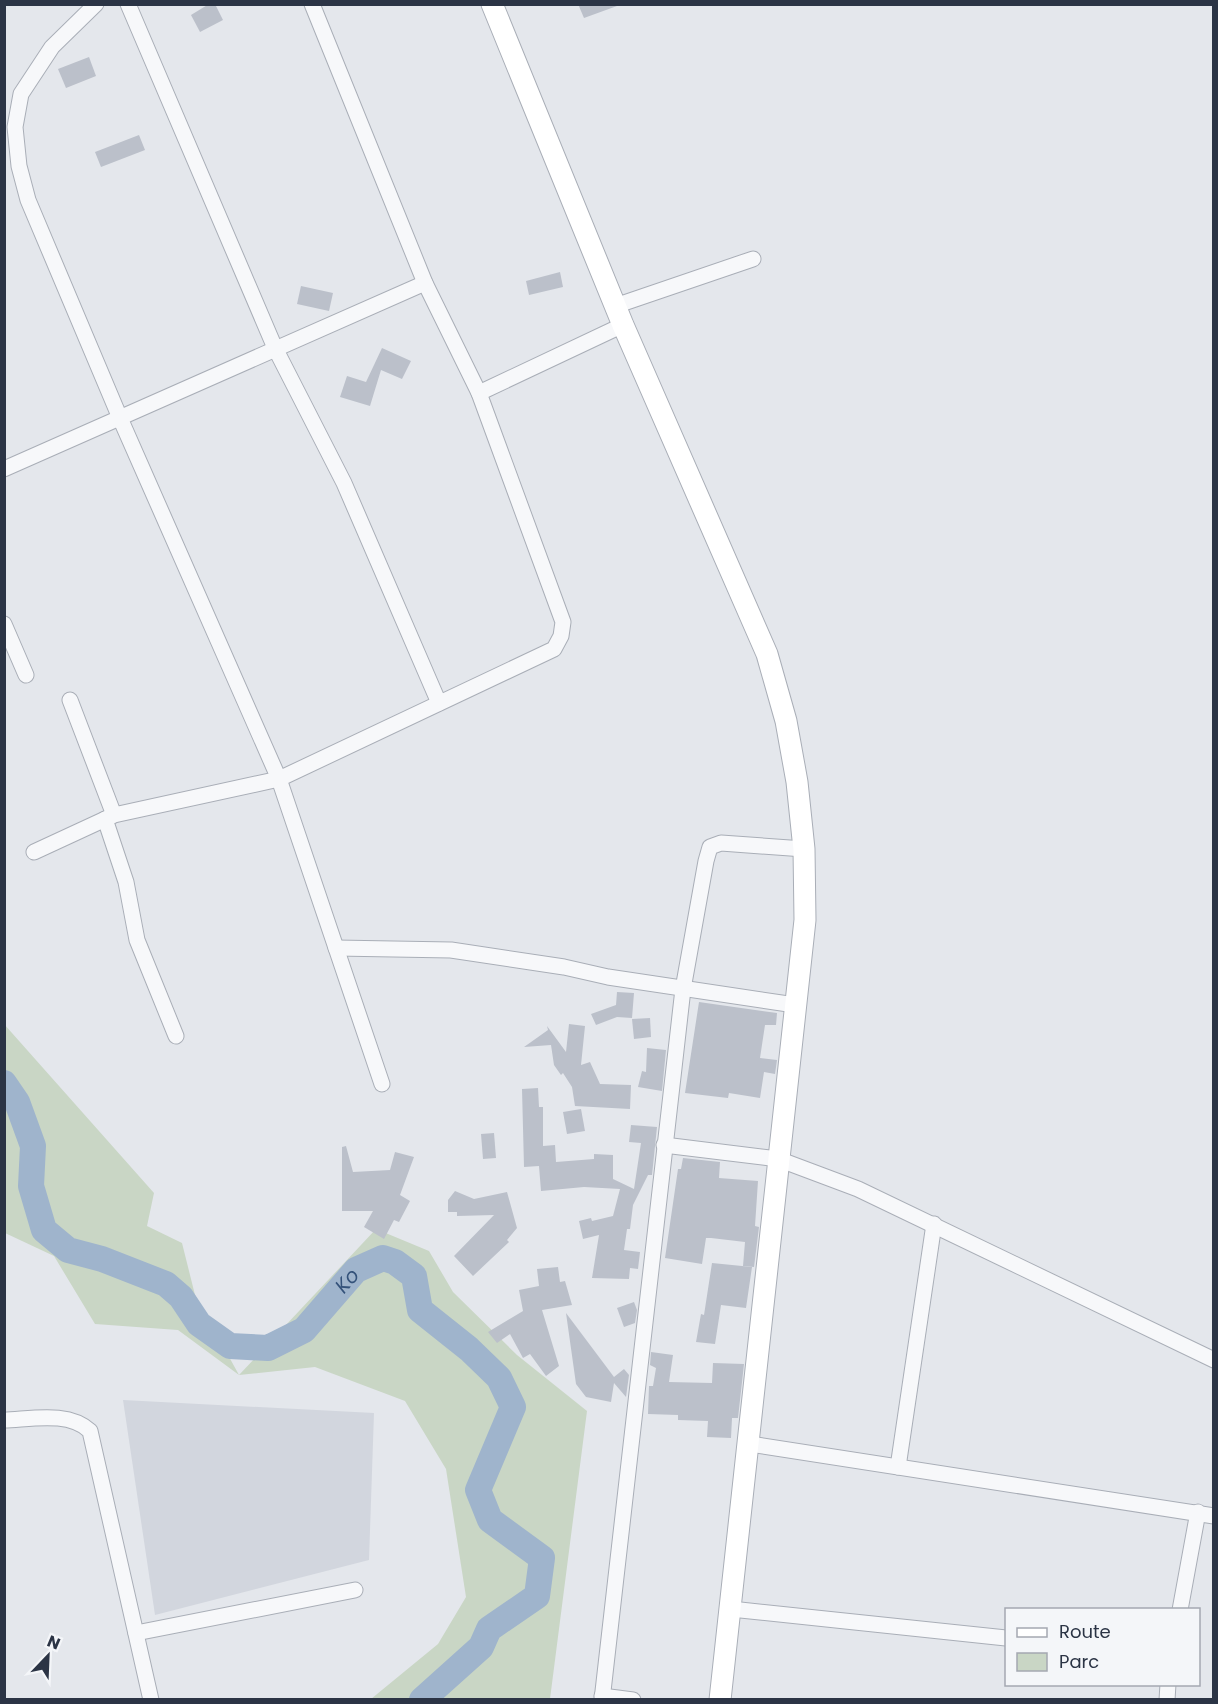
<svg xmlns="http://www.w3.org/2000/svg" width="1218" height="1704" font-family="Poppins,sans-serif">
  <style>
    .built { fill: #d2d6de }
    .green { fill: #c9d6c5 }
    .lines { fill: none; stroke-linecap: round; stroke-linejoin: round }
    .river { stroke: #9fb4cc; stroke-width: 26 }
    .building { fill: #bbc0ca }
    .minor-casing { stroke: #a9aeb7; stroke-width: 17 }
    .secondary-casing { stroke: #a9aeb7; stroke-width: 23 }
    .minor { stroke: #f7f8fa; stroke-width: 15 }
    .secondary { stroke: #fff; stroke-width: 21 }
    .labels { text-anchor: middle; stroke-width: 6; stroke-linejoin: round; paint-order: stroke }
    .water-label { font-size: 20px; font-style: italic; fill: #34527a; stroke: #f4f6f9 }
  </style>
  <rect width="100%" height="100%" fill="#e4e7ec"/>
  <path class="built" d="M 123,1400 L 374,1413 L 369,1560 L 155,1615 Z"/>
  <path class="green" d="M 4,1024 L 154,1193 L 147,1226 L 182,1243 L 195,1295 L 239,1375 L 376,1229 L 429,1251 L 453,1292 L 517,1355 L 587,1411 L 550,1699 L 371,1699 L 438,1644 L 466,1597 L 446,1469 L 405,1401 L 315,1367 L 239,1375 L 178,1330 L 95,1324 L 54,1256 L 5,1233 Z"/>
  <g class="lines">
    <path class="river" id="s1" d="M 4,1083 L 17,1102 L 33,1146 L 31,1186 L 44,1230 L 68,1250 L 102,1259 L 166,1284 L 181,1297 L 199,1324 L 230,1346 L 268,1348 L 304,1330 L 356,1270 L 383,1258 L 395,1262 L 414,1276 L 420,1310 L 469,1349 L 499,1378 L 513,1407 L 478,1490 L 490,1520 L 542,1558 L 537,1596 L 489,1629 L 481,1647 L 422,1700"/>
  </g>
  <g class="building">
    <path d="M 209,4 L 215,4 L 223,20 L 200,32 L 191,15 Z"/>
    <path d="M 578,4 L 617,4 L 617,6 L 584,18 Z"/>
    <path d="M 89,57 L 96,76 L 66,88 L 58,69 Z"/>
    <path d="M 139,135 L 145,150 L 101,167 L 95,152 Z"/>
    <path d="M 560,272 L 563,287 L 529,295 L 526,281 Z"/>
    <path d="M 301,286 L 333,293 L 329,311 L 297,304 Z"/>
    <path d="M 382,348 L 411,361 L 402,379 L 381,370 L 370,406 L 340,397 L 347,376 L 366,382 Z"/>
    <path d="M 617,992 L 634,993 L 632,1018 L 617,1017 L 596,1025 L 591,1014 L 616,1005 Z"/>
    <path d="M 699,1002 L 777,1013 L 776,1025 L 765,1025 L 760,1058 L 777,1060 L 775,1074 L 764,1072 L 760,1098 L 729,1093 L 728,1098 L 685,1093 Z"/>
    <path d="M 650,1018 L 651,1037 L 634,1039 L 632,1019 Z"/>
    <path d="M 569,1024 L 585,1026 L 581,1065 L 590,1062 L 600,1084 L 631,1085 L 630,1109 L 575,1106 L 572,1087 L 563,1073 L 561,1075 L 554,1065 L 551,1045 L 524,1047 L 548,1030 L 547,1026 L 566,1052 Z"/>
    <path d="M 647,1048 L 666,1050 L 662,1091 L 638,1087 L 642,1071 L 646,1072 Z"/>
    <path d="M 538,1088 L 539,1107 L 543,1107 L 543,1146 L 555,1145 L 556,1162 L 594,1159 L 594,1154 L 613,1155 L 613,1179 L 634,1189 L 641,1143 L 629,1142 L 631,1125 L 657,1127 L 652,1175 L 648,1175 L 633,1205 L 630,1229 L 627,1229 L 624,1250 L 640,1252 L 638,1269 L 630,1268 L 629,1279 L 592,1278 L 599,1235 L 583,1239 L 579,1221 L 591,1218 L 592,1221 L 613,1216 L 620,1189 L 584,1187 L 541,1191 L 539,1166 L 524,1167 L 522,1089 Z"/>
    <path d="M 581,1109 L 585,1131 L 567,1134 L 563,1112 Z"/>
    <path d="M 494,1133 L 496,1158 L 483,1159 L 481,1134 Z"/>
    <path d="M 346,1146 L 353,1172 L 390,1170 L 395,1152 L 414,1157 L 400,1195 L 410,1201 L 399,1222 L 394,1220 L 384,1239 L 364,1227 L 373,1211 L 342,1211 L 342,1147 Z"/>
    <path d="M 683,1158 L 720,1162 L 719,1178 L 758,1181 L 755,1226 L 759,1227 L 754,1267 L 743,1266 L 745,1242 L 711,1238 L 706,1238 L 702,1264 L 665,1258 L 678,1169 L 681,1169 Z"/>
    <path d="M 455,1191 L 474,1199 L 507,1192 L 517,1228 L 507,1240 L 509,1242 L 473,1276 L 454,1256 L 494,1215 L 457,1216 L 457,1212 L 448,1212 L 448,1200 Z"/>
    <path d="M 712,1263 L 752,1267 L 746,1308 L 721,1305 L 715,1344 L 696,1342 L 701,1314 L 704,1315 Z"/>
    <path d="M 558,1267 L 560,1282 L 565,1281 L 572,1305 L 542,1310 L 559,1366 L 546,1376 L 530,1354 L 523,1358 L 510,1334 L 497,1343 L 488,1332 L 523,1311 L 519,1290 L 539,1286 L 537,1269 Z"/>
    <path d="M 634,1302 L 637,1310 L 635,1323 L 624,1327 L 617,1308 Z"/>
    <path d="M 566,1313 L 614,1377 L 624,1369 L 629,1375 L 626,1397 L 614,1383 L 611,1402 L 586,1397 L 576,1384 Z"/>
    <path d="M 651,1352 L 673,1355 L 669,1382 L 712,1383 L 713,1363 L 744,1364 L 738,1418 L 732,1418 L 731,1438 L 707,1437 L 708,1421 L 678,1420 L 678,1415 L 648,1414 L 649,1386 L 653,1386 L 656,1368 L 650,1365 Z"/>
  </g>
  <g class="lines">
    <defs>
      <g id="minor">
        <path d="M 96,4 L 52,47 L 21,94 L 15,127 L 19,166 L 28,200 L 120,418 L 279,779 L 382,1084"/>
        <path d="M 128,4 L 275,348 L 344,483 L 439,703"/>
        <path d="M 615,306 L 753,259"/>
        <path d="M 479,393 L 623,325"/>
        <path d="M 4,469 L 425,283"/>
        <path d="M 4,624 L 26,675"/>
        <path d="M 70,700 L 114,815"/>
        <path d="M 105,819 L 126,882 L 137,940 L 176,1036"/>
        <path d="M 34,852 L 114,815 L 279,779 L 554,649 L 561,636 L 563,622 L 479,393 L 425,283 L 312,4"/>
        <path d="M 336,948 L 451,950 L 564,967 L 608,977 L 795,1005"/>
        <path d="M 664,1145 L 778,1159 L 858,1189 L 1214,1360"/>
        <path d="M 4,1420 C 32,1419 69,1411 90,1431 L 151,1700"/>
        <path d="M 750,1444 L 1214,1516"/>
        <path d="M 898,1467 L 934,1224"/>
        <path d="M 731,1609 L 1006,1638"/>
        <path d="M 1180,1610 L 1198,1512"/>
        <path d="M 136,1633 L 355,1590"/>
        <path d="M 602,1696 L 633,1700"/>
        <path d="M 602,1700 L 683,989 L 706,861 L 710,847 L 721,843 L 804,849"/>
        <path d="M 1167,1700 L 1168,1684"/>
      </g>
      <path id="secondary" d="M 492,4 L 623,325 L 767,654 L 786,721 L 797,782 L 804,849 L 805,920 L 720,1700"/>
    </defs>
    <use href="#minor" class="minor-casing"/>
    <use href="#secondary" class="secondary-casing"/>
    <use href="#minor" class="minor"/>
    <use href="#secondary" class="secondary"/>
  </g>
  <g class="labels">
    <g class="water-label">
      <text dy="7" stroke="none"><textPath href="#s1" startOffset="525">Ko</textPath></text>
    </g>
  </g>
  <rect width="1218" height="1704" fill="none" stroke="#2b3445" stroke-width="12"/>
  <rect x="1005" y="1608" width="195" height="78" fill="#f4f6f9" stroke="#a4a8b1" stroke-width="1.5"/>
  <rect x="1017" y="1628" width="30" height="9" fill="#ffffff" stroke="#a4a8b1" stroke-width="1.5"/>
  <text x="1059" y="1638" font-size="18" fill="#2b3445">Route</text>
  <rect x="1017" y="1653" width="30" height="18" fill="#c9d6c5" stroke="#a4a8b1" stroke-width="1.5"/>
  <text x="1059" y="1668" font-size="18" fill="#2b3445">Parc</text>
  <g transform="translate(48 1656) rotate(23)" stroke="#f4f6f9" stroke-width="4.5" paint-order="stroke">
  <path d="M0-4.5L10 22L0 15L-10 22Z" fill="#2b3445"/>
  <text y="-9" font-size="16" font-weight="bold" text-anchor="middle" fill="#2b3445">N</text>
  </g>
</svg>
